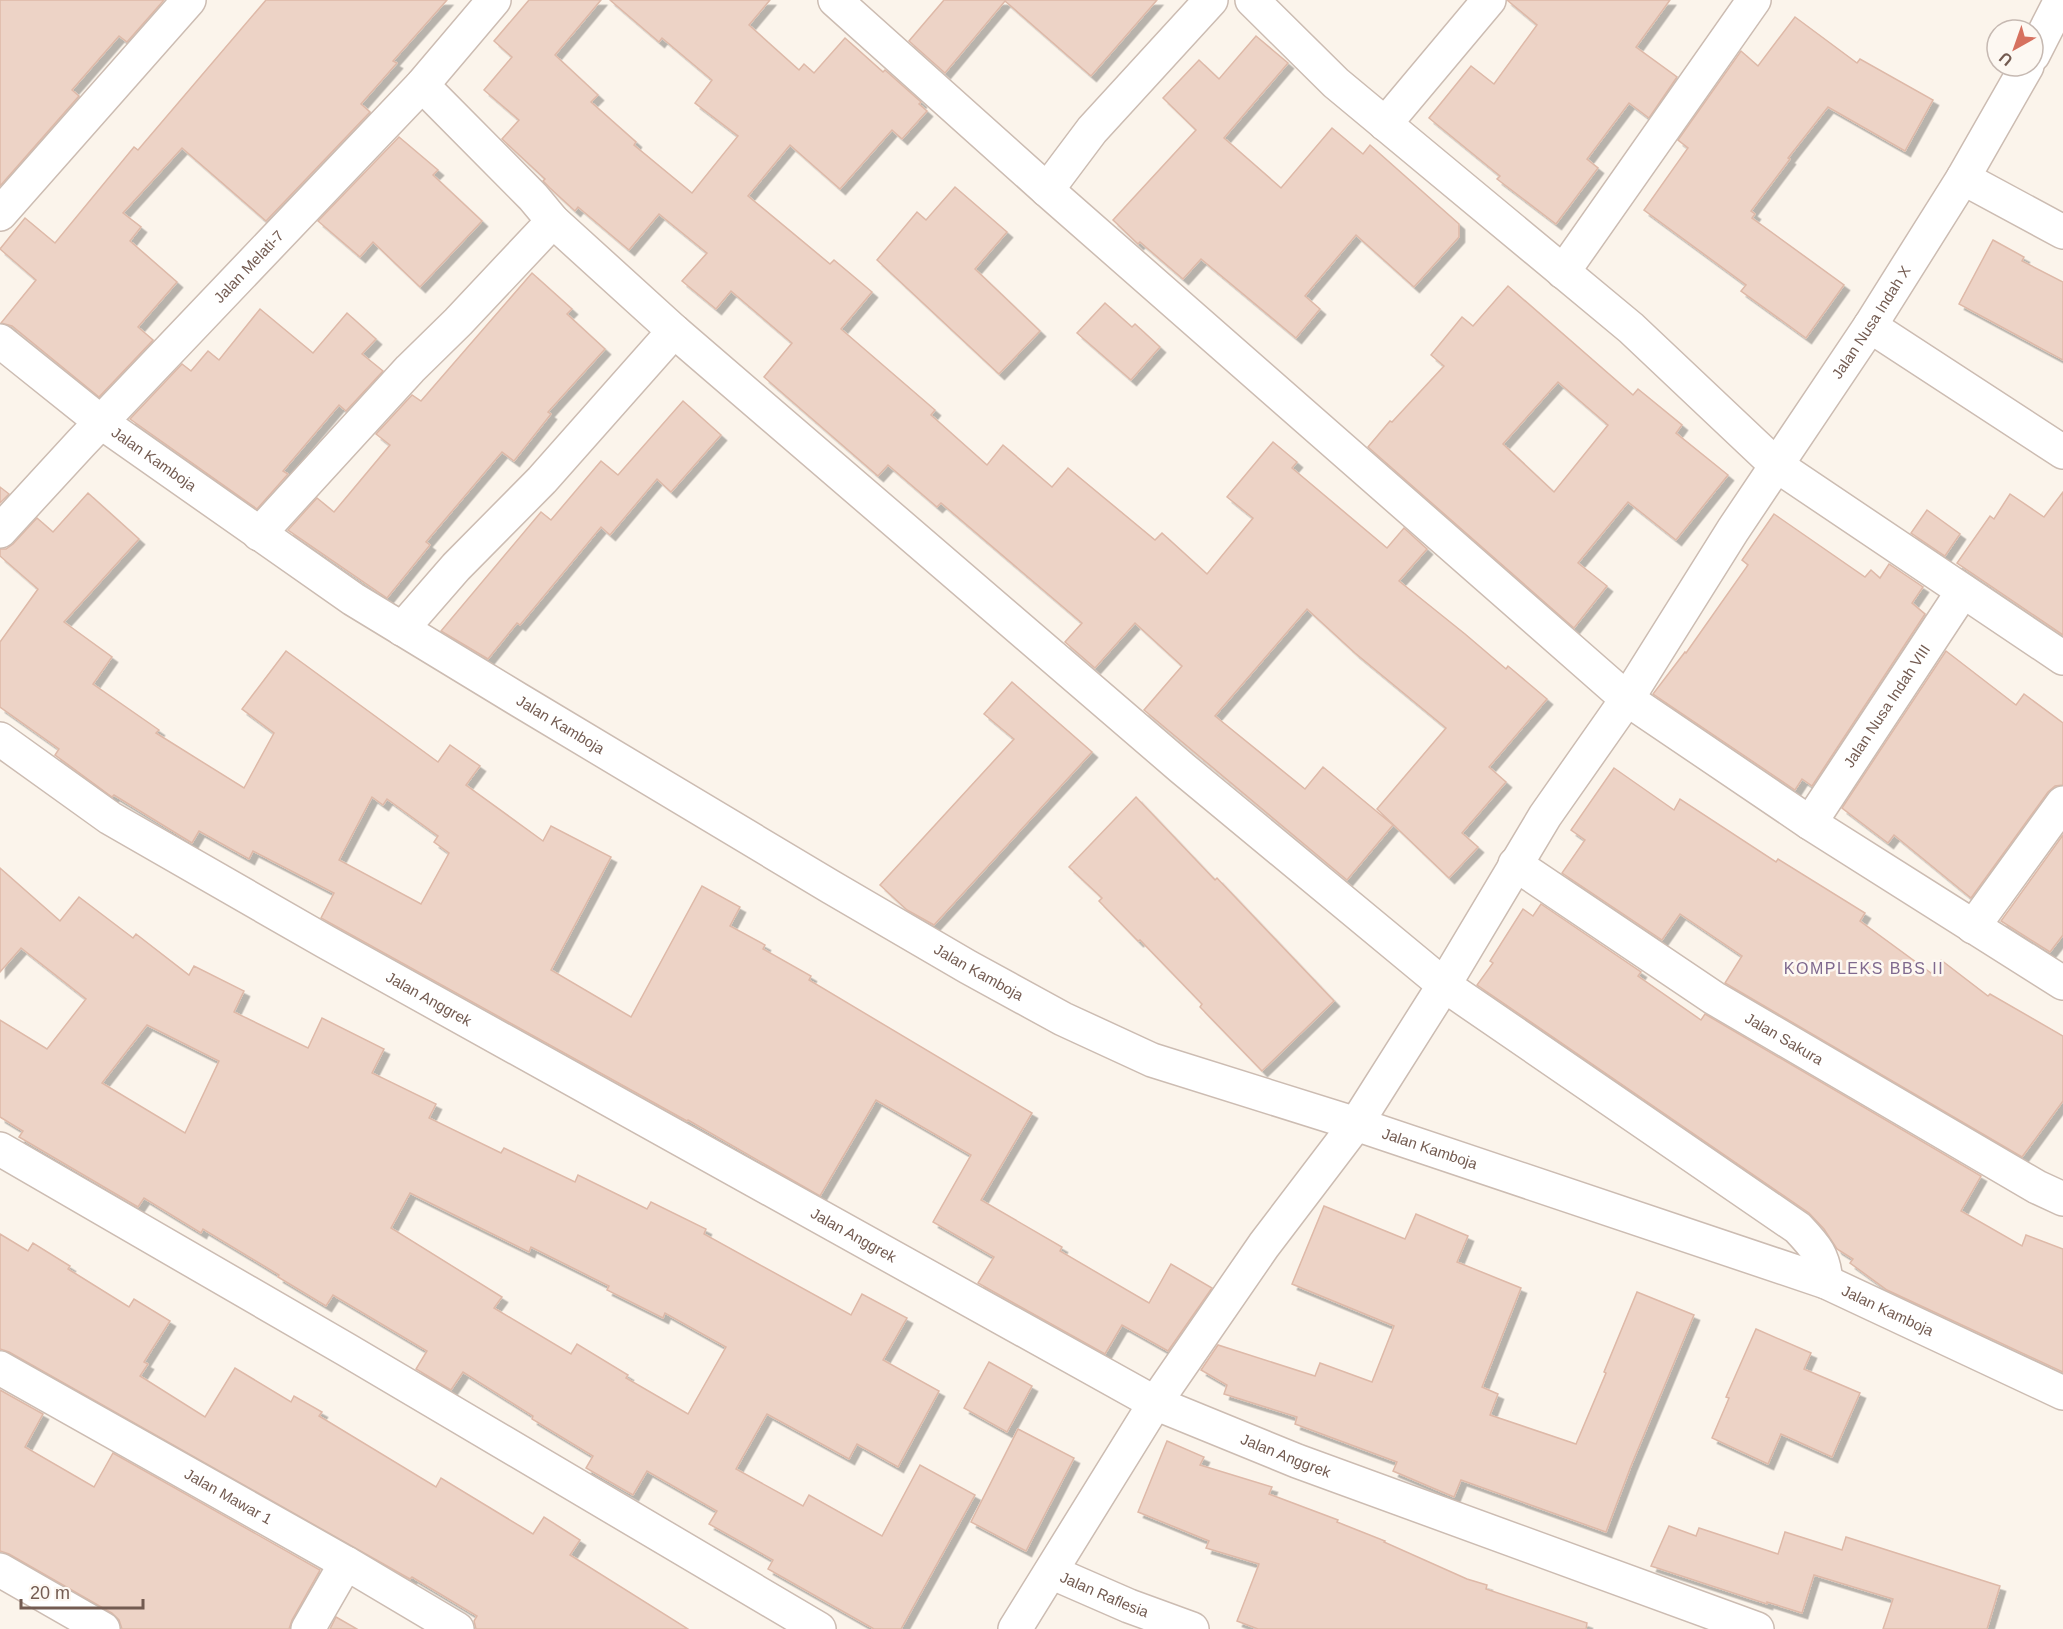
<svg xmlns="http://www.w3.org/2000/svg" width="2063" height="1629" font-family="Helvetica,sans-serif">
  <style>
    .building { fill: #edd3c6; stroke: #deb9a8; stroke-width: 1.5; fill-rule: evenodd; filter: url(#shadow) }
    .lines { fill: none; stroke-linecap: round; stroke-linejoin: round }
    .street-casing { stroke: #ccbcb2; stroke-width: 36 }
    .street { stroke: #fff; stroke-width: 33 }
    .labels { text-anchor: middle; stroke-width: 5; stroke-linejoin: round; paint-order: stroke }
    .street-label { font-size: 15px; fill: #735b51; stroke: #fdf8f2 }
    .neighbourhood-label { font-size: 16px; letter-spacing: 1.5px; fill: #7f698e; stroke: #fdf8f2 }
  </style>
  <defs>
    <filter id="shadow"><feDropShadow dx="5.5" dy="5.5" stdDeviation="0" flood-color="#0004"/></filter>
  </defs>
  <rect width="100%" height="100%" fill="#fbf4eb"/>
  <g class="building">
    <path d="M 0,0 L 164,0 L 127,42 L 119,36 L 72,90 L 79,96 L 0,186 Z"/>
    <path d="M 266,0 L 447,0 L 393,61 L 397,63 L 361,104 L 370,112 L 266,221 L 182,148 L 123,213 L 141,227 L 130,241 L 177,282 L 138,327 L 153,340 L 99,397 L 12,326 L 1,323 L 36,280 L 0,249 L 25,218 L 55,243 L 134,147 L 138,150 Z"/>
    <path d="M 529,0 L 601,0 L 555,55 L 598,95 L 591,102 L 636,142 L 634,145 L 692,193 L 738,136 L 695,103 L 712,80 L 662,38 L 659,42 L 610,0 L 770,0 L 749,25 L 799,70 L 804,64 L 814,73 L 845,38 L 883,72 L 885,70 L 921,102 L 919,104 L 927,111 L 902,139 L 892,130 L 840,189 L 790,145 L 748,196 L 830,264 L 834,260 L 872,292 L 841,329 L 935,410 L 931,415 L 987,465 L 1003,445 L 1052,487 L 1068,468 L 1155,540 L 1162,533 L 1207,574 L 1253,518 L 1227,497 L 1273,442 L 1297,462 L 1292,468 L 1387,548 L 1404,528 L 1427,549 L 1399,581 L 1465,634 L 1506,669 L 1508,666 L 1547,699 L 1489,767 L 1506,782 L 1462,833 L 1478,847 L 1449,878 L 1377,809 L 1446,728 L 1355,653 L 1307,609 L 1215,716 L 1305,789 L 1323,767 L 1393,825 L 1347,880 L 1144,710 L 1182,666 L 1135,623 L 1095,668 L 1065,642 L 1082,623 L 941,503 L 937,507 L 888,465 L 878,476 L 764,377 L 792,343 L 731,291 L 716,309 L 682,281 L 707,253 L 659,214 L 629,250 L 578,207 L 575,211 L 550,188 L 543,181 L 545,179 L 502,139 L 519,120 L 484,90 L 512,57 L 494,41 Z"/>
    <path d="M 944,0 L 1157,0 L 1091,76 L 1005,1 L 945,73 L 909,41 Z"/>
    <path d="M 1507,0 L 1670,0 L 1636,47 L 1677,77 L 1649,118 L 1629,103 L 1587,159 L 1598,168 L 1556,224 L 1497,179 L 1500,176 L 1429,118 L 1471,66 L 1494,84 L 1537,25 Z"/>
    <path d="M 1795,17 L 1857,63 L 1860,59 L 1933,100 L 1905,151 L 1828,107 L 1788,158 L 1790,159 L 1751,211 L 1755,214 L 1752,218 L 1844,285 L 1806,338 L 1741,291 L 1746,285 L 1644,210 L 1688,148 L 1678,140 L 1741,51 L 1758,66 Z"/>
    <path d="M 1256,36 L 1288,63 L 1224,138 L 1281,188 L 1332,128 L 1363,154 L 1370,145 L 1459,224 L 1459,237 L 1414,287 L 1356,235 L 1305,296 L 1320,309 L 1296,338 L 1201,259 L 1183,279 L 1140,242 L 1138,244 L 1113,220 L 1196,130 L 1163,98 L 1199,60 L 1219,79 Z"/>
    <path d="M 399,137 L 438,170 L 433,175 L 482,221 L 420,287 L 373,242 L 360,257 L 318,221 Z"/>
    <path d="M 955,187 L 1007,232 L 975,269 L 1040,331 L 999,374 L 877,260 L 917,212 L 926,220 Z"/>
    <path d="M 1993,240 L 2024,257 L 2022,261 L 2063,282 L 2063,360 L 1959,304 Z"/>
    <path d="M 532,273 L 572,309 L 567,314 L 605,349 L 548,412 L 551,414 L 514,461 L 502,452 L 426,542 L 430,545 L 387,598 L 288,530 L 317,498 L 334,512 L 390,445 L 376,434 L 412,395 L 421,401 Z"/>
    <path d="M 1508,286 L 1633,395 L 1638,389 L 1682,425 L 1676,433 L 1728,475 L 1676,540 L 1628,502 L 1578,563 L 1607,586 L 1574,628 L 1368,447 L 1390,421 L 1392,422 L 1444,366 L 1431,355 L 1462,317 L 1473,326 ZM 1558,382 L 1608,425 L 1554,492 L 1503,444 Z"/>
    <path d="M 1105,303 L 1132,327 L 1135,324 L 1160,347 L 1131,380 L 1077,333 Z"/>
    <path d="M 260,309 L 313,353 L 347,313 L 376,339 L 362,354 L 383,371 L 346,411 L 339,405 L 283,471 L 288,474 L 257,509 L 130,419 L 182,364 L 191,371 L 208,351 L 219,360 Z"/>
    <path d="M 683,401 L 721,435 L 671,492 L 657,479 L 610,535 L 601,527 L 520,625 L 517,623 L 488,659 L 441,631 L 541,512 L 551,520 L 601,461 L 618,475 Z"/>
    <path d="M 0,487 L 9,494 L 0,503 Z"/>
    <path d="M 2063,492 L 2063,635 L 1957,563 L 1990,516 L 1994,519 L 2010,494 L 2044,517 Z"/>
    <path d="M 88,493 L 139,539 L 64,622 L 112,657 L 93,684 L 159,730 L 156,733 L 244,788 L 274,733 L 242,709 L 286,651 L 438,762 L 450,745 L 480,766 L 466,785 L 543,841 L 551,826 L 611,857 L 551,970 L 631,1017 L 702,886 L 740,907 L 730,926 L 765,945 L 763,949 L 811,976 L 809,980 L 1032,1113 L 981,1200 L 1062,1247 L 1060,1251 L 1149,1303 L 1171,1264 L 1212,1288 L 1168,1351 L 1122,1325 L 1105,1354 L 978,1283 L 994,1257 L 933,1222 L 971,1155 L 876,1100 L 820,1196 L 688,1120 L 687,1121 L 321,918 L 334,893 L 253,851 L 249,859 L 199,831 L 192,843 L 114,795 L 112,797 L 55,755 L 59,749 L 0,707 L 0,642 L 38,589 L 0,556 L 0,549 L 6,549 L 13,544 L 37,518 L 53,532 ZM 372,797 L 383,805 L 387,799 L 438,836 L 434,842 L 449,853 L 421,904 L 339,860 Z"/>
    <path d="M 1927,510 L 1960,534 L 1945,556 L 1911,533 Z"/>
    <path d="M 1774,514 L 1865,577 L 1871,570 L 1880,578 L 1889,564 L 1923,587 L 1912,603 L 1925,614 L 1812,786 L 1802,779 L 1795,790 L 1653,694 L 1685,652 L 1686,653 L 1748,565 L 1742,560 Z"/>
    <path d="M 1946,651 L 2016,705 L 2024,694 L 2063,723 L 2063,785 L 2055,786 L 2048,792 L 1971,898 L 1894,835 L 1888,843 L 1842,808 Z"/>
    <path d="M 1012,682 L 1092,752 L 934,925 L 907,910 L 880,885 L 1014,739 L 984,714 Z"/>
    <path d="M 1614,768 L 1674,810 L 1680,799 L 1776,862 L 1778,859 L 1865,913 L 1860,921 L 1931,973 L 1941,960 L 1988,996 L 1990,994 L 2063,1036 L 2063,1101 L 2022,1157 L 1725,983 L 1742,956 L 1680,914 L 1662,940 L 1562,873 L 1585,840 L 1571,830 Z"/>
    <path d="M 1136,797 L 1215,880 L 1217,878 L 1334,1001 L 1262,1071 L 1200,1007 L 1202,1004 L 1140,940 L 1138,941 L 1099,901 L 1102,898 L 1069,867 Z"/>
    <path d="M 2063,835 L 2063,935 L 2050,952 L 2001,921 Z"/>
    <path d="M 0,868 L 60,921 L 79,897 L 133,938 L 136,934 L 189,975 L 194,966 L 244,991 L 234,1012 L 308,1048 L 322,1018 L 384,1049 L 372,1073 L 436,1104 L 429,1118 L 501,1153 L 504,1148 L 575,1182 L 578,1175 L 647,1209 L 651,1202 L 706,1229 L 704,1234 L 851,1315 L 862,1294 L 907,1318 L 883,1360 L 939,1391 L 898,1467 L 857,1444 L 849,1459 L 767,1414 L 736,1469 L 803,1506 L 809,1495 L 882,1536 L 920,1465 L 975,1495 L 901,1629 L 874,1629 L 768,1569 L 773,1560 L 709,1524 L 717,1511 L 647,1471 L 633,1495 L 586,1468 L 593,1456 L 532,1419 L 533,1416 L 463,1372 L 451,1390 L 416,1369 L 427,1351 L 333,1295 L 326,1306 L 278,1277 L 279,1275 L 203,1229 L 201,1233 L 144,1198 L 138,1207 L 19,1137 L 23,1131 L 0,1117 L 0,1020 L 47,1049 L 86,999 L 21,948 L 0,972 ZM 147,1025 L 219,1061 L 185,1133 L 102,1083 ZM 410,1193 L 529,1252 L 531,1247 L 609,1286 L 607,1290 L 663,1318 L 665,1313 L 726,1347 L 688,1414 L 626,1378 L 628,1375 L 577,1344 L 571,1354 L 494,1308 L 502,1297 L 391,1228 Z"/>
    <path d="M 1541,904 L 1641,972 L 1638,976 L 1701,1020 L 1705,1014 L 1981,1176 L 1961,1211 L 2022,1246 L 2026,1235 L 2063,1249 L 2063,1372 L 1887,1290 L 1850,1263 L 1853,1259 L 1837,1249 L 1824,1229 L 1809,1213 L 1477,985 L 1493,963 L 1490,961 L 1523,909 L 1533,916 Z"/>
    <path d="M 1324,1206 L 1405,1239 L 1416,1214 L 1468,1236 L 1457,1262 L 1521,1288 L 1482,1387 L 1498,1394 L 1490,1415 L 1576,1444 L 1606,1373 L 1604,1372 L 1637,1292 L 1694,1315 L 1631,1466 L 1606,1532 L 1461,1480 L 1454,1497 L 1393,1471 L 1397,1462 L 1295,1424 L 1297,1417 L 1224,1394 L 1227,1385 L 1201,1370 L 1218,1345 L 1315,1376 L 1320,1363 L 1372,1382 L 1394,1326 L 1292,1284 Z"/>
    <path d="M 0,1234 L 28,1251 L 33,1243 L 70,1266 L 68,1269 L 129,1307 L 134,1299 L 170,1321 L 144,1362 L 148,1364 L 140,1376 L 205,1417 L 235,1368 L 291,1402 L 294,1396 L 322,1412 L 319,1416 L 436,1487 L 441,1478 L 533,1534 L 544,1517 L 580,1540 L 570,1555 L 688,1629 L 476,1629 L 474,1621 L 477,1616 L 412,1577 L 410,1579 L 9,1352 L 0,1349 Z"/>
    <path d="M 1756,1329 L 1811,1353 L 1804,1369 L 1860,1393 L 1832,1457 L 1781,1434 L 1768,1464 L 1712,1438 L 1729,1398 L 1726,1397 Z"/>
    <path d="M 989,1362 L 1032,1386 L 1007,1432 L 964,1408 Z"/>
    <path d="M 0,1390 L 43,1414 L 25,1447 L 94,1487 L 113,1453 L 320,1570 L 292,1620 L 289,1629 L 122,1629 L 119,1620 L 112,1613 L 9,1554 L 0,1551 Z"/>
    <path d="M 1018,1429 L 1074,1458 L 1026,1551 L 971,1522 Z"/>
    <path d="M 1167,1441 L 1204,1457 L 1200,1465 L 1272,1487 L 1269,1494 L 1338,1520 L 1337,1522 L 1385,1541 L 1384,1542 L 1467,1579 L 1487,1585 L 1486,1589 L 1587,1623 L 1586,1629 L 1258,1629 L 1237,1621 L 1259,1564 L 1206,1548 L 1209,1541 L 1138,1512 Z"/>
    <path d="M 1669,1526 L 1696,1536 L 1699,1528 L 1778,1554 L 1785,1532 L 1842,1550 L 1846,1537 L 2000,1586 L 1987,1629 L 1883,1629 L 1893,1599 L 1814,1575 L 1802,1613 L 1767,1602 L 1767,1604 L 1651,1566 Z"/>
    <path d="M 336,1617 L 357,1629 L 330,1629 Z"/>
  </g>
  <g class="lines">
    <defs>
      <g id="street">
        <path d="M 835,0 L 1047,190 L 1627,699 L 1810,823 L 2063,983"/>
        <path d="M 1252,0 L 1336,83 L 1631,328 L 1776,465 L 2063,658"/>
        <path d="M 2033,55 L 2061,0"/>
        <path d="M 422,85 L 533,197 L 553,221 L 674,331 L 1182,768 L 1444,985 L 1798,1228 C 1816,1247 1824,1256 1826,1282"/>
        <path d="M 1385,124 L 1489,0"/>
        <path d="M 1963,178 L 2063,232"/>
        <path d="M 1047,190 L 1092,130 L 1211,0"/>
        <path d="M 0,214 L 189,0"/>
        <path d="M 1563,272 L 1754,0"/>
        <path d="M 1870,326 L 2063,452"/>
        <path id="s1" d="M 0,341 L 101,422 L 353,599 L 519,700 L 831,887 L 968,967 L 1063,1019 L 1152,1060 L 1356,1124 L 1826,1282 L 2063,1393"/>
        <path id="s2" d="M 0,531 L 81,443 L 422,85 L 494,0"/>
        <path d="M 259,534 L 410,369 L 458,322 L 553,221"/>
        <path d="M 402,629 L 456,567 L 542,480 L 674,331"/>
        <path id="s3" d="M 0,739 L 110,818 L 326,942 L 1155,1403 L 1297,1461 L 1757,1629"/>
        <path id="s4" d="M 1810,823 L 1963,591"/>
        <path id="s5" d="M 1515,864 L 1714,998 L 2037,1187 L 2063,1199"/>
        <path d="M 1973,927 L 2063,803"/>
        <path d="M 0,1149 L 347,1350 L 819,1629"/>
        <path id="s6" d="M 0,1368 L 346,1563 L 457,1629"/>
        <path d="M 0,1570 L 103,1629"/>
        <path id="s7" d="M 1051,1572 L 1129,1606 L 1192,1629"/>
        <path d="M 308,1629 L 346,1563"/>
        <path id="s8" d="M 1015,1629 L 1155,1403 L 1264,1245 L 1356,1124 L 1444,985 L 1545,816 L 1627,699 L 1733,530 L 1870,326 L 1963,178 L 2027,66"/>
      </g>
    </defs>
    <use href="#street" class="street-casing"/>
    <use href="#street" class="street"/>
  </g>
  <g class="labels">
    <g class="street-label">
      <text dy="5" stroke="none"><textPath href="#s2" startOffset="363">Jalan Melati-7</textPath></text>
      <text dy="5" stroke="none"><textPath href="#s8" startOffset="1563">Jalan Nusa Indah X</textPath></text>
      <text dy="5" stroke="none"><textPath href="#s1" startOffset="194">Jalan Kamboja</textPath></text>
      <text dy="5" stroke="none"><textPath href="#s4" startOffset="140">Jalan Nusa Indah VIII</textPath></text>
      <text dy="5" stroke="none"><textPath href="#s1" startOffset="680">Jalan Kamboja</textPath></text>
      <text dy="5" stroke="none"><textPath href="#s1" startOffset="1166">Jalan Kamboja</textPath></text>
      <text dy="5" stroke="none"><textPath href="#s3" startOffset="502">Jalan Anggrek</textPath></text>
      <text dy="5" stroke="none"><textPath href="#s5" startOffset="321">Jalan Sakura</textPath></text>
      <text dy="5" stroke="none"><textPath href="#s1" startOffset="1652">Jalan Kamboja</textPath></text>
      <text dy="5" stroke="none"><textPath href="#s3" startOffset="988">Jalan Anggrek</textPath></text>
      <text dy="5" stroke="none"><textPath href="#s1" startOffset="2138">Jalan Kamboja</textPath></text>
      <text dy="5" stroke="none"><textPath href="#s3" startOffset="1474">Jalan Anggrek</textPath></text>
      <text dy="5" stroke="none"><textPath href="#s6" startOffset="262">Jalan Mawar 1</textPath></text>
      <text dy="5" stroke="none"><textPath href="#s7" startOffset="58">Jalan Raflesia</textPath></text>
    </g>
    <g class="neighbourhood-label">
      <text x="1864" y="974">KOMPLEKS BBS II</text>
    </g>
  </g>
  <g transform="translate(2015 48) rotate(220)"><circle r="28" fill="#fdf8f2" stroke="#c6b9b2" stroke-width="1.5"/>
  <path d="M0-4.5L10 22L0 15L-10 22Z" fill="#d6715f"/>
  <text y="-9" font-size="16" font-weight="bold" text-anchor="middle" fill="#735b51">U</text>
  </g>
  <path d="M21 1599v9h122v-9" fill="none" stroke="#735b51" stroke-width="3"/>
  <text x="30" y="1599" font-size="18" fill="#735b51" stroke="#fdf8f2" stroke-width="4.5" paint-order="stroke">20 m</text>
</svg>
